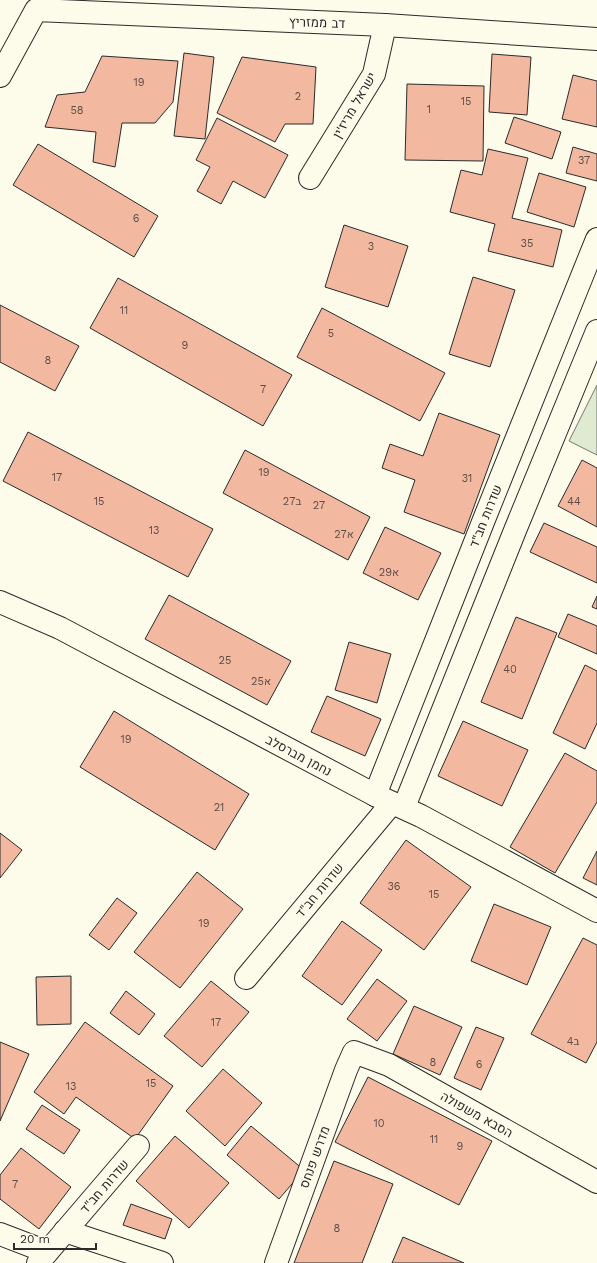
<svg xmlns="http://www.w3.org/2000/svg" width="597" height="1263" font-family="'Work Sans',Heebo,sans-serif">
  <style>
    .green { fill: #deebd1; stroke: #74746e }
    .building { fill: #f2b8a0; stroke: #2b2b2b }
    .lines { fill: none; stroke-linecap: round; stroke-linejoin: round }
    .minor-casing { stroke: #2b2b2b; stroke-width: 24 }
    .minor { stroke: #fdfbea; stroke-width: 22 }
    .labels { text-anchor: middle; stroke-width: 3; stroke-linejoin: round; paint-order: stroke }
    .number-label { font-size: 11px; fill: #5d4e48 }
    .street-label { font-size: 13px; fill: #2b2b2b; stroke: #fdfbea }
  </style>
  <rect width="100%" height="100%" fill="#fdfbea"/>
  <path class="green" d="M 597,385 L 597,455 L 569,441 Z"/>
  <g class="building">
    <path d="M 184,53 L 214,57 L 205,139 L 174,136 Z"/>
    <path d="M 492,54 L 531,57 L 527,115 L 489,112 Z"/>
    <path d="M 102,56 L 178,61 L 173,102 L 155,123 L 122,123 L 115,167 L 93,162 L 96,132 L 45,127 L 57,95 L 85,92 Z"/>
    <path d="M 242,57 L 316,67 L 313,124 L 285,124 L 275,142 L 217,113 Z"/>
    <path d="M 573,75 L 597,81 L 597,127 L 562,119 Z"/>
    <path d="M 407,84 L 484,86 L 483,161 L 405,160 Z"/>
    <path d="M 514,117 L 561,132 L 552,159 L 505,143 Z"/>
    <path d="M 217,118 L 288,155 L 265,198 L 233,181 L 221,204 L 197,191 L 210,167 L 196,160 Z"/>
    <path d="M 38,144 L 158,216 L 134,257 L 13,185 Z"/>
    <path d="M 573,147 L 597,154 L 597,181 L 566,173 Z"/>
    <path d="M 488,149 L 528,158 L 512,218 L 562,230 L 553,267 L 488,251 L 495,224 L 450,212 L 461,170 L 482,175 Z"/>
    <path d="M 539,173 L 586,187 L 574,227 L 527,212 Z"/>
    <path d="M 344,225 L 408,246 L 388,307 L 325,287 Z"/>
    <path d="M 473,277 L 515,290 L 490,367 L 449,354 Z"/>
    <path d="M 118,278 L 292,375 L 263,426 L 90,328 Z"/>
    <path d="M 0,305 L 79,346 L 55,391 L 0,362 Z"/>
    <path d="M 322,308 L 445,373 L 420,421 L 297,357 Z"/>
    <path d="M 439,413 L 500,435 L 464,534 L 404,512 L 415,480 L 382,468 L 390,444 L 423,456 Z"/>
    <path d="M 28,432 L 213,529 L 188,577 L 3,481 Z"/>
    <path d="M 245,450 L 370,517 L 348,560 L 223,493 Z"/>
    <path d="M 582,460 L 597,468 L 597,527 L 558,506 Z"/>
    <path d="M 544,523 L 597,547 L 597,583 L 530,552 Z"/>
    <path d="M 385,527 L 441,553 L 418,600 L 363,573 Z"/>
    <path d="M 169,595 L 291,661 L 267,705 L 145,639 Z"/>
    <path d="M 597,596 L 597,609 L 592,607 Z"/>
    <path d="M 568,614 L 597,626 L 597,654 L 558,637 Z"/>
    <path d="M 516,617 L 557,633 L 522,719 L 481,702 Z"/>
    <path d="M 349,642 L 391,654 L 377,703 L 335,690 Z"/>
    <path d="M 585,665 L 597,671 L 597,723 L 585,749 L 553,733 Z"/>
    <path d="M 327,696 L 381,719 L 365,756 L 311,732 Z"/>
    <path d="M 114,711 L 249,794 L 215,850 L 80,767 Z"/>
    <path d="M 463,721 L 528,750 L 502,806 L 438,776 Z"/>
    <path d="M 565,753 L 597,771 L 597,802 L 555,873 L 510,847 Z"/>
    <path d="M 0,833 L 22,850 L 0,878 Z"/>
    <path d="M 406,840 L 471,887 L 424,950 L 360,903 Z"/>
    <path d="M 597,851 L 597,885 L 583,878 Z"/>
    <path d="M 197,872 L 243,909 L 180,988 L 134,952 Z"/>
    <path d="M 117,898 L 137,913 L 109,950 L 89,935 Z"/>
    <path d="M 494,904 L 551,927 L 527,985 L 471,961 Z"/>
    <path d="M 342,921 L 382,950 L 342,1005 L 302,976 Z"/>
    <path d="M 583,938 L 597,945 L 597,1042 L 586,1063 L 531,1034 Z"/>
    <path d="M 71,976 L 71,1024 L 37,1025 L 36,977 Z"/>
    <path d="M 377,979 L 407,1001 L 377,1041 L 347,1019 Z"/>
    <path d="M 211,981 L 249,1012 L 202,1067 L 164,1036 Z"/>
    <path d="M 126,991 L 155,1014 L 139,1035 L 110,1013 Z"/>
    <path d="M 414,1006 L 462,1027 L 440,1075 L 393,1054 Z"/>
    <path d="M 85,1022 L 173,1086 L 135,1139 L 76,1097 L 64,1114 L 34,1092 Z"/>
    <path d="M 476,1027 L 504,1038 L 481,1090 L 454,1078 Z"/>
    <path d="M 0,1042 L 29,1054 L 0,1121 Z"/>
    <path d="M 223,1069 L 262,1103 L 225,1146 L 186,1111 Z"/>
    <path d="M 368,1077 L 492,1141 L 459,1205 L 335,1142 Z"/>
    <path d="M 42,1105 L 80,1130 L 64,1154 L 26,1129 Z"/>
    <path d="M 251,1126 L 304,1170 L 279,1199 L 227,1155 Z"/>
    <path d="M 175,1136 L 229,1183 L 189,1228 L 136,1181 Z"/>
    <path d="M 21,1148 L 71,1187 L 39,1229 L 0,1199 L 0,1175 Z"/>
    <path d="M 334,1161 L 393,1184 L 362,1263 L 294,1263 Z"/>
    <path d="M 131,1204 L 172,1219 L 165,1239 L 123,1225 Z"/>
    <path d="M 403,1237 L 464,1263 L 392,1263 Z"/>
  </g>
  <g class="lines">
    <defs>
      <g id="minor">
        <path d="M 0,76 L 36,10 L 385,25 L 597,39"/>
        <path d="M 310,178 L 374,74 L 385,25"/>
        <path d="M 0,602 L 60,628 L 375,795 L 421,816 L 597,911"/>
        <path d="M 375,795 L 485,517 L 597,239"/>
        <path d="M 404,807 L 516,528 L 597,331"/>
        <path d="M 246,978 L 392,803"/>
        <path d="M 65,1231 L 162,1263"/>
        <path d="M 0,1234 L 47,1252"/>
        <path d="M 38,1263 L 138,1146"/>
        <path d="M 276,1263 L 346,1070 L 354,1052 L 389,1065 L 597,1182"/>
      </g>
    </defs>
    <use href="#minor" class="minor-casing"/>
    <use href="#minor" class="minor"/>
  </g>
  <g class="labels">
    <g class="number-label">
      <text x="139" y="86">19</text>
      <text x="298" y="100">2</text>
      <text x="466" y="105">15</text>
      <text x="429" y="113">1</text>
      <text x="77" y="114">58</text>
      <text x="584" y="164">37</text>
      <text x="136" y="222">6</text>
      <text x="527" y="247">35</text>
      <text x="371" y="250">3</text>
      <text x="124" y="314">11</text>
      <text x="331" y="337">5</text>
      <text x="185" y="349">9</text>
      <text x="48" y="364">8</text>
      <text x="263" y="393">7</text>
      <text x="264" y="476">19</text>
      <text x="57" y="481">17</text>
      <text x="467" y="482">31</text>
      <text x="99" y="505">15</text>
      <text x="292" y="505">27ב</text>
      <text x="574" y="505">44</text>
      <text x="319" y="509">27</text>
      <text x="154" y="534">13</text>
      <text x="344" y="538">27א</text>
      <text x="389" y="576">29א</text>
      <text x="225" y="664">25</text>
      <text x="510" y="673">40</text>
      <text x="261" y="685">25א</text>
      <text x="126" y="743">19</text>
      <text x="219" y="811">21</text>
      <text x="394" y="890">36</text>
      <text x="434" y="898">15</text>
      <text x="204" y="927">19</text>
      <text x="216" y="1026">17</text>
      <text x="573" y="1045">4ב</text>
      <text x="433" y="1066">8</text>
      <text x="479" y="1068">6</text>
      <text x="151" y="1087">15</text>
      <text x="71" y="1090">13</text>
      <text x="379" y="1127">10</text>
      <text x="434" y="1143">11</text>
      <text x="460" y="1150">9</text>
      <text x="15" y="1188">7</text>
      <text x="337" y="1232">8</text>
    </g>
    <g class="street-label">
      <text transform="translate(317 22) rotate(2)" y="5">דב ממזריץ</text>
      <text transform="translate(354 105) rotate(-60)" y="5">ישראל מריז'ין</text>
      <text transform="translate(485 516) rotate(-68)" y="5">שדרות חב"ד</text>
      <text transform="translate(299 755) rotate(28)" y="5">נחמן מברסלב</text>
      <text transform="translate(319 890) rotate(-50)" y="5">שדרות חב"ד</text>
      <text transform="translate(477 1114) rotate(29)" y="5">הסבא משפולה</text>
      <text transform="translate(314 1157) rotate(-70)" y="5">מדרש פנחס</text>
      <text transform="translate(104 1186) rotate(-49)" y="5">שדרות חב"ד</text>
    </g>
  </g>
  <path d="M14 1243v6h82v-6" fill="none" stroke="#2b2b2b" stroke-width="2"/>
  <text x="20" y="1243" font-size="12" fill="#2b2b2b" stroke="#fdfbea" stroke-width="3" paint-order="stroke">20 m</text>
</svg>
